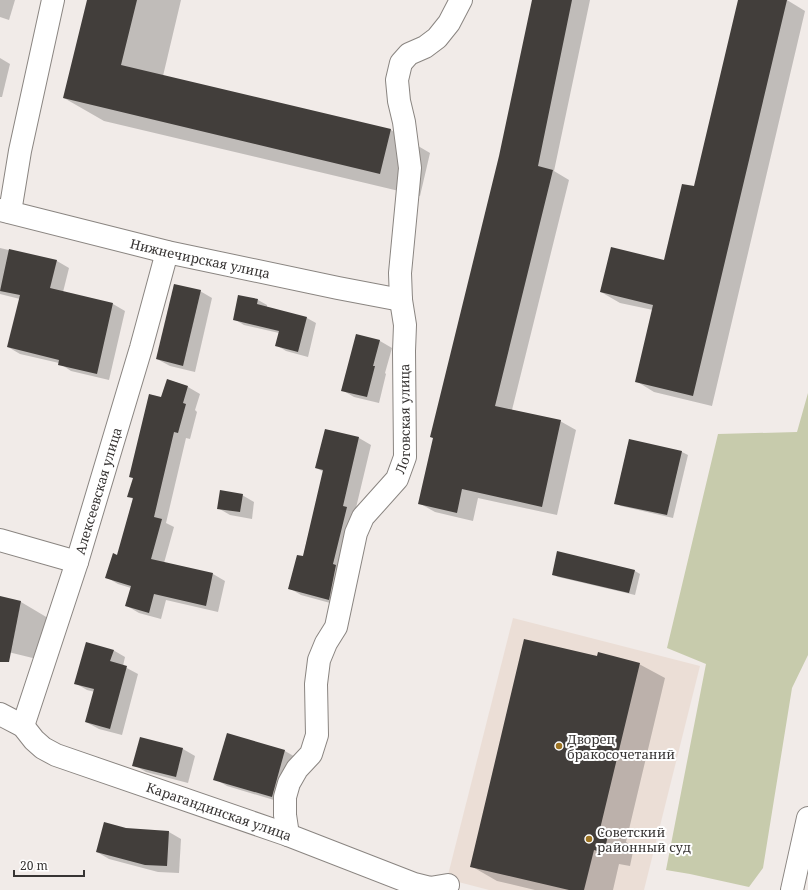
<svg xmlns="http://www.w3.org/2000/svg" width="808" height="890" font-family="'Noto Serif',serif">
  <style>
    .built { fill: #ebded6 }
    .green { fill: #c7cbac }
    .shadow { fill: #0003 }
    .building { fill: #423e3b }
    .lines { fill: none; stroke-linecap: round; stroke-linejoin: round }
    .street-casing { stroke: #8a8581; stroke-width: 24 }
    .highway-casing { stroke: #8a8581; stroke-width: 24 }
    .street { stroke: #fff; stroke-width: 22 }
    .highway { stroke: #fff; stroke-width: 22 }
    .poi-dot { fill: #9d7422; stroke: #fff; stroke-width: 1.5 }
    .labels { text-anchor: middle; stroke-width: 4; stroke-linejoin: round; paint-order: stroke }
    .street-label { font-size: 13px; fill: #373433; stroke: #fff }
    .poi-label { font-size: 13px; fill: #373433; stroke: #fff; text-anchor: start }
  </style>
  <rect width="100%" height="100%" fill="#f1ebe8"/>
  <path class="built" d="M 513,618 L 700,666 L 644,890 L 489,890 L 447,879 Z"/>
  <path class="green" d="M 808,393 L 808,655 L 792,688 L 763,868 L 749,887 L 690,874 L 666,870 L 706,664 L 667,648 L 718,434 L 797,432 Z"/>
  <g class="shadow">
    <path d="M 0,0 L 15,0 L 9,20 L 0,17 Z"/>
    <path d="M 88,0 L 181,0 L 163,76 L 391,130 L 430,153 L 420,196 L 104,121 L 64,98 Z"/>
    <path d="M 533,0 L 590,0 L 554,171 L 569,180 L 512,410 L 560,421 L 576,430 L 557,515 L 478,498 L 473,521 L 435,512 L 419,503 L 500,156 Z"/>
    <path d="M 739,0 L 787,0 L 805,11 L 712,406 L 654,392 L 636,381 L 653,310 L 620,303 L 601,292 L 665,261 L 695,187 Z"/>
    <path d="M 0,58 L 10,64 L 2,97 L 0,97 Z"/>
    <path d="M 0,248 L 57,261 L 69,268 L 63,292 L 113,304 L 125,311 L 109,380 L 71,371 L 59,363 L 20,354 L 8,347 L 20,299 L 0,294 Z"/>
    <path d="M 200,291 L 212,298 L 195,372 L 170,366 L 157,359 Z"/>
    <path d="M 258,300 L 267,305 L 267,308 L 307,318 L 316,323 L 308,357 L 286,351 L 276,345 L 279,333 L 244,325 L 234,319 Z"/>
    <path d="M 357,335 L 380,341 L 392,348 L 385,373 L 386,374 L 379,403 L 354,397 L 342,390 Z"/>
    <path d="M 188,387 L 200,394 L 195,410 L 197,412 L 190,439 L 186,438 L 166,523 L 174,527 L 164,563 L 213,574 L 225,581 L 218,612 L 166,600 L 161,619 L 139,613 L 127,606 L 131,588 L 118,584 L 106,577 L 118,556 L 133,499 L 128,496 L 134,478 L 130,477 L 161,399 Z"/>
    <path d="M 326,430 L 359,438 L 371,445 L 355,512 L 341,606 L 301,595 L 289,588 L 303,557 L 324,472 L 316,468 Z"/>
    <path d="M 630,440 L 682,452 L 688,455 L 673,518 L 621,506 L 615,503 Z"/>
    <path d="M 242,495 L 254,502 L 252,519 L 230,515 L 218,508 Z"/>
    <path d="M 635,571 L 640,574 L 635,595 L 558,577 L 553,574 Z"/>
    <path d="M 0,597 L 21,602 L 53,621 L 45,661 L 0,650 Z"/>
    <path d="M 113,650 L 125,657 L 123,666 L 138,674 L 122,735 L 99,729 L 86,722 L 95,692 L 87,690 L 75,683 Z"/>
    <path d="M 598,658 L 639,664 L 665,678 L 626,842 L 634,847 L 630,866 L 619,864 L 613,890 L 535,890 L 497,881 L 471,866 Z"/>
    <path d="M 227,735 L 285,751 L 297,758 L 284,803 L 227,786 L 215,779 Z"/>
    <path d="M 141,738 L 183,749 L 195,756 L 188,783 L 146,772 L 134,765 Z"/>
    <path d="M 169,832 L 181,839 L 179,873 L 158,872 L 109,859 L 97,852 Z"/>
  </g>
  <g class="building">
    <path d="M 87,0 L 137,0 L 121,65 L 391,129 L 380,174 L 63,98 Z"/>
    <path d="M 532,0 L 572,0 L 538,166 L 553,170 L 495,406 L 561,420 L 542,507 L 462,489 L 457,513 L 418,504 L 433,438 L 430,437 L 499,156 Z"/>
    <path d="M 738,0 L 787,0 L 693,396 L 635,382 L 653,305 L 600,292 L 611,247 L 664,260 L 682,184 L 694,186 Z"/>
    <path d="M 9,249 L 57,260 L 50,288 L 113,303 L 97,374 L 58,365 L 59,360 L 7,347 L 20,295 L 0,291 Z"/>
    <path d="M 174,284 L 201,290 L 183,366 L 156,359 Z"/>
    <path d="M 238,295 L 258,299 L 257,304 L 307,317 L 298,352 L 275,346 L 279,331 L 233,320 Z"/>
    <path d="M 356,334 L 380,340 L 373,366 L 375,366 L 367,397 L 341,391 Z"/>
    <path d="M 167,379 L 188,386 L 183,403 L 186,404 L 178,433 L 174,432 L 154,517 L 162,519 L 151,559 L 213,573 L 206,606 L 154,594 L 149,613 L 125,606 L 131,586 L 105,578 L 113,553 L 117,555 L 133,498 L 127,497 L 133,478 L 129,477 L 149,394 L 161,397 Z"/>
    <path d="M 325,429 L 359,437 L 343,506 L 347,507 L 333,564 L 336,565 L 329,600 L 288,589 L 297,555 L 303,556 L 323,470 L 315,468 Z"/>
    <path d="M 629,439 L 682,451 L 667,515 L 614,504 Z"/>
    <path d="M 220,490 L 243,494 L 240,512 L 217,509 Z"/>
    <path d="M 557,551 L 635,570 L 629,593 L 552,575 Z"/>
    <path d="M 0,596 L 21,601 L 9,662 L 0,662 Z"/>
    <path d="M 524,639 L 597,656 L 598,652 L 640,663 L 600,829 L 609,831 L 604,853 L 594,850 L 584,890 L 569,890 L 470,867 Z"/>
    <path d="M 86,642 L 114,650 L 110,661 L 127,666 L 110,729 L 85,722 L 94,689 L 74,684 Z"/>
    <path d="M 227,733 L 285,750 L 272,797 L 213,780 Z"/>
    <path d="M 140,737 L 183,748 L 176,777 L 132,766 Z"/>
    <path d="M 104,822 L 126,828 L 169,831 L 167,866 L 145,865 L 96,852 Z"/>
  </g>
  <g class="lines">
    <defs>
      <g id="street">
        <path id="s1" d="M 0,210 L 167,252 L 338,288 L 401,300"/>
        <path d="M 10,212 L 20,151 L 53,0"/>
        <path d="M 0,540 L 77,562"/>
        <path id="s2" d="M 0,714 L 23,726 L 34,740 L 43,748 L 56,755 L 288,835 L 414,884 L 430,888 L 448,885"/>
        <path id="s3" d="M 23,726 L 77,562 L 141,348 L 167,252"/>
        <path id="s4" d="M 288,835 L 285,815 L 285,797 L 289,783 L 297,769 L 311,754 L 317,735 L 316,684 L 319,660 L 326,643 L 336,627 L 356,533 L 363,517 L 397,479 L 405,457 L 404,351 L 405,325 L 401,300 L 400,273 L 410,168 L 404,122 L 399,101 L 397,80 L 401,63 L 409,54 L 425,47 L 437,38 L 449,23 L 461,0"/>
      </g>
      <path id="highway" d="M 792,890 L 808,818"/>
    </defs>
    <use href="#street" class="street-casing"/>
    <use href="#highway" class="highway-casing"/>
    <use href="#street" class="street"/>
    <use href="#highway" class="highway"/>
  </g>
  <g class="poi-dot">
    <circle cx="559" cy="746" r="4"/>
    <circle cx="589" cy="839" r="4"/>
  </g>
  <g class="labels">
    <g class="street-label">
      <text dy="5" stroke="none"><textPath href="#s1" startOffset="206">Нижнечирская улица</textPath></text>
      <text dy="5" stroke="none"><textPath href="#s4" startOffset="448">Логовская улица</textPath></text>
      <text dy="5" stroke="none"><textPath href="#s3" startOffset="247">Алексеевская улица</textPath></text>
      <text dy="5" stroke="none"><textPath href="#s2" startOffset="243">Карагандинская улица</textPath></text>
    </g>
    <g class="poi-label">
      <text x="567" y="744">Дворец<tspan x="567" dy="15">бракосочетаний</tspan></text>
      <text x="597" y="837">Советский<tspan x="597" dy="15">районный суд</tspan></text>
    </g>
  </g>
  <path d="M14 870v6h70v-6" fill="none" stroke="#373433" stroke-width="2"/>
  <text x="20" y="870" font-size="12" fill="#373433" stroke="#ffffff" stroke-width="3" paint-order="stroke">20 m</text>
</svg>
